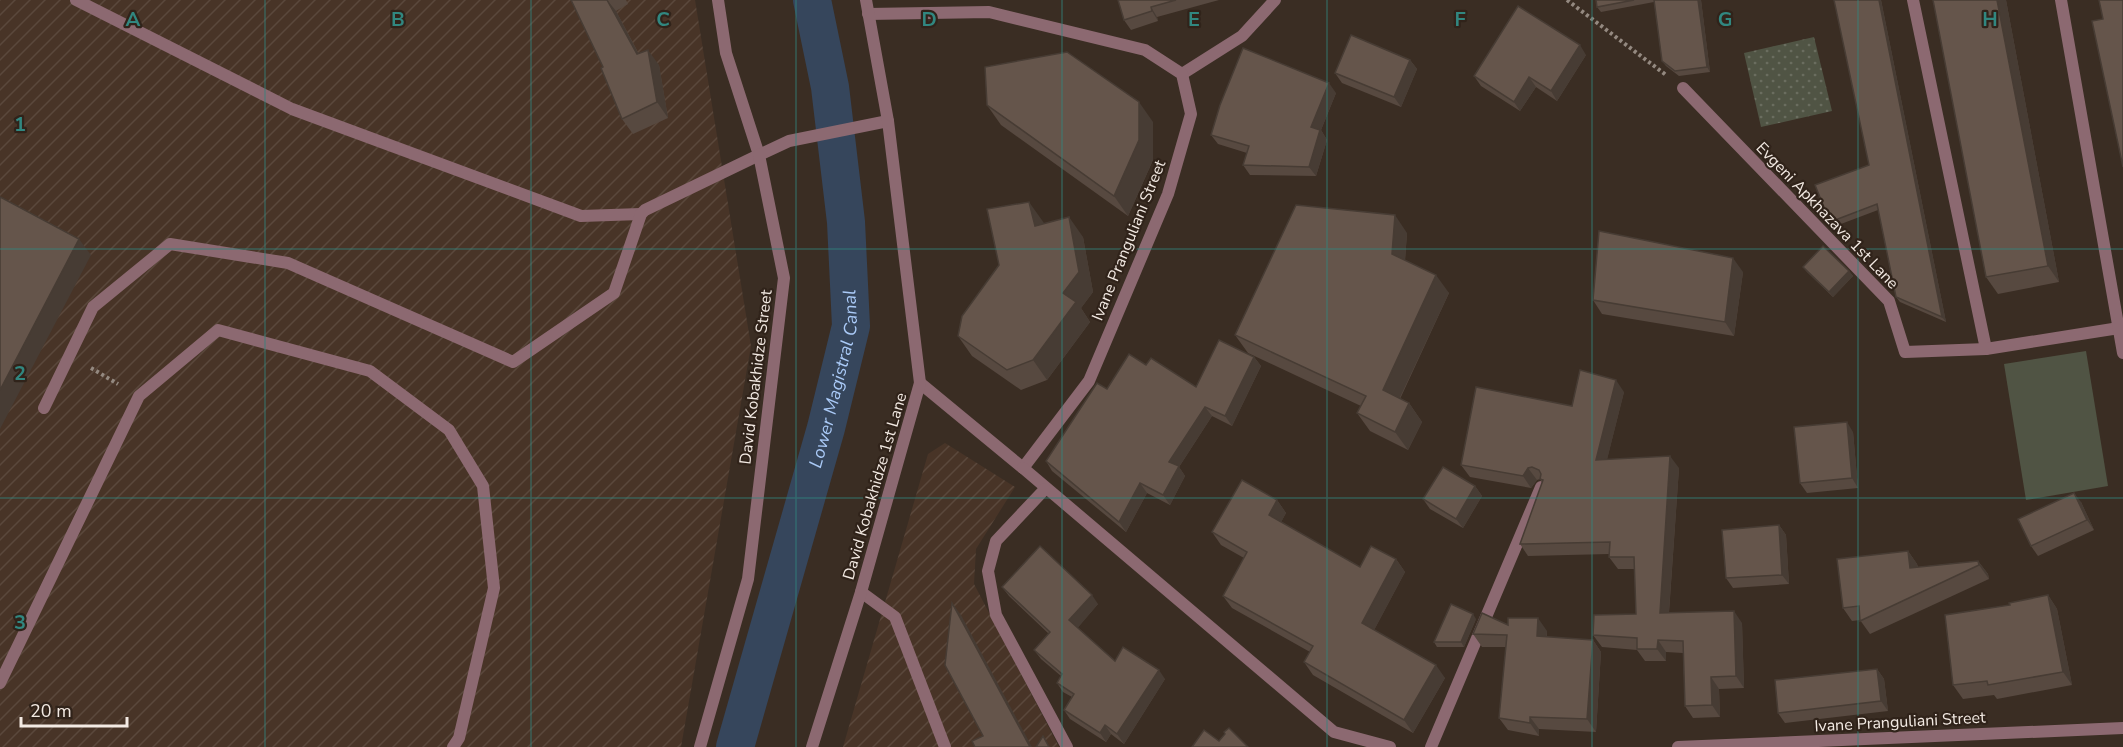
<svg xmlns="http://www.w3.org/2000/svg" width="2123" height="747" font-family="'Nunito Sans',sans-serif">
  <style>
    .industrial { fill: url(#industrial-furrows) }
    .park { fill: url(#park-dots) }
    .pitch { fill: #505444 }
    .lines { fill: none; stroke-linecap: round; stroke-linejoin: round }
    .canal { stroke: #36465c; stroke-width: 38 }
    .path { stroke: #948980; stroke-width: 4; stroke-dasharray: 3 3; stroke-linecap: butt }
    .service { stroke: #8c6971; stroke-width: 12 }
    .minor { stroke: #8c6971; stroke-width: 12 }
    .tertiary { stroke: #8c6971; stroke-width: 12 }
    .wall { fill: #574940 }
    .shaded-wall { fill: #473c34 }
    .building { fill: #65554b; stroke: #473c34; stroke-width: 1.5 }
    .grid { fill: none; stroke: #318780; stroke-width: 1.5; stroke-opacity: 0.55 }
    .labels { text-anchor: middle; stroke-width: 4.5; stroke-linejoin: round; paint-order: stroke }
    .street-label { font-size: 16px; fill: #f3eae3; stroke: #30231a }
    .water-label { font-size: 18px; font-style: italic; fill: #aacaf7; stroke: #30231a }
    .grid-label { font-size: 20px; text-anchor: middle; font-weight: bold; fill: #318780; stroke: #30231a; stroke-width: 4.5; stroke-linejoin: round; paint-order: stroke }
  </style>
  <defs>
    <pattern id="industrial-furrows" width="10" height="10" patternUnits="userSpaceOnUse" patternTransform="scale(1.5)"><rect width="10" height="10" fill="#483427"/><path d="M-1 1l2-2M0 10L10 0M9 11l2-2" fill="none" stroke="#5a483c"/></pattern>
    <pattern id="park-dots" width="8" height="8" patternUnits="userSpaceOnUse" patternTransform="scale(1.5)"><rect width="8" height="8" fill="#505444"/><path d="M2 2h.1M6 6h.1" fill="none" stroke="#6a6d5f" stroke-width="1.8" stroke-linecap="round"/></pattern>
  </defs>
  <rect width="100%" height="100%" fill="#3a2d23"/>
  <g class="industrial">
    <path d="M 0,0 L 695,0 L 751,346 L 681,747 L 0,747 Z"/>
    <path d="M 945,443 L 1015,487 L 976,549 L 974,584 L 1059,747 L 843,747 L 928,454 Z"/>
  </g>
  <path class="park" d="M 1814,37 L 1832,111 L 1761,127 L 1744,53 Z"/>
  <path class="pitch" d="M 2086,351 L 2108,486 L 2026,500 L 2004,364 Z"/>
  <g class="lines">
    <path class="canal" id="s1" d="M 735,747 L 826,428 L 851,326 L 846,222 L 830,87 L 812,0"/>
    <g class="path">
      <path d="M 1567,0 L 1666,75"/>
      <path d="M 91,368 L 118,384"/>
    </g>
    <g class="service">
      <path d="M 76,0 L 292,109 L 581,216 L 641,214"/>
      <path d="M 1913,0 L 1986,349"/>
      <path d="M 1182,74 L 1242,36 L 1275,0"/>
      <path d="M 1683,88 L 1889,301 L 1905,352 L 1986,349 L 2119,328"/>
      <path d="M 44,408 L 93,307 L 170,244 L 288,263 L 513,362 L 614,293 L 641,214 L 645,210 L 759,155 L 726,53 L 718,0"/>
      <path d="M 861,592 L 895,617 L 945,747"/>
      <path d="M 0,683 L 139,396 L 218,330 L 370,371 L 449,430 L 483,486 L 494,588 L 459,738 L 453,747"/>
      <path d="M 1431,747 L 1541,487"/>
    </g>
    <g class="minor">
      <path d="M 2061,0 L 2123,353"/>
      <path d="M 868,14 L 989,12 L 1145,50 L 1182,74 L 1191,114 L 1168,194 L 1089,381 L 1023,468 L 920,383"/>
      <path d="M 1023,468 L 1334,732 L 1390,747"/>
      <path d="M 1045,489 L 996,541 L 988,571 L 996,615 L 1067,747"/>
      <path d="M 700,747 L 748,579 L 784,278 L 759,155 L 789,141 L 888,121"/>
      <path d="M 1678,747 L 2123,728"/>
    </g>
    <path class="tertiary" d="M 812,747 L 861,592 L 920,383 L 888,121 L 866,0"/>
  </g>
  <g class="wall">
    <path d="M 571,0 L 626,0 L 628,4 L 616,11 L 639,54 L 659,65 L 668,118 L 633,134 L 622,119 L 603,67 Z"/>
    <path d="M 1118,0 L 1219,0 L 1157,17 L 1158,21 L 1131,30 L 1124,20 Z"/>
    <path d="M 1596,0 L 1701,0 L 1710,72 L 1679,76 L 1666,66 L 1662,61 L 1654,2 L 1601,12 L 1597,7 Z"/>
    <path d="M 1834,0 L 1881,0 L 1946,322 L 1900,302 L 1896,297 L 1878,210 L 1833,227 L 1830,222 L 1869,165 Z"/>
    <path d="M 1933,0 L 2006,0 L 2059,282 L 1998,294 L 1986,277 Z"/>
    <path d="M 1586,55 L 1557,101 L 1536,87 L 1520,111 L 1481,86 L 1474,76 Z"/>
    <path d="M 1410,60 L 1417,69 L 1401,107 L 1342,83 L 1335,73 Z"/>
    <path d="M 1336,93 L 1321,130 L 1327,140 L 1316,176 L 1250,175 L 1243,165 L 1247,153 L 1218,144 L 1211,135 Z"/>
    <path d="M 987,105 L 1153,122 L 1153,160 L 1128,216 L 1001,125 Z"/>
    <path d="M 1044,223 L 1083,237 L 1093,292 L 1081,308 L 1090,322 L 1047,380 L 1021,390 L 972,356 L 958,336 Z"/>
    <path d="M 1407,233 L 1405,261 L 1449,293 L 1400,399 L 1409,403 L 1422,422 L 1408,450 L 1370,431 L 1357,413 L 1361,406 L 1248,353 L 1235,335 Z"/>
    <path d="M 1803,267 L 1849,271 L 1853,276 L 1833,297 L 1807,272 Z"/>
    <path d="M 1743,272 L 1734,336 L 1602,314 L 1593,300 Z"/>
    <path d="M 1254,357 L 1261,366 L 1232,426 L 1212,416 L 1179,467 L 1185,476 L 1170,505 L 1147,493 L 1126,532 L 1052,471 L 1046,461 L 1107,389 L 1196,387 Z"/>
    <path d="M 1624,392 L 1607,459 L 1679,468 L 1669,613 L 1742,623 L 1744,688 L 1719,689 L 1720,717 L 1693,718 L 1685,706 L 1683,653 L 1666,652 L 1666,661 L 1645,661 L 1637,650 L 1602,647 L 1593,635 L 1636,614 L 1635,569 L 1618,569 L 1609,557 L 1609,554 L 1528,556 L 1520,544 L 1542,483 L 1540,479 L 1537,480 L 1531,488 L 1470,477 L 1461,465 L 1572,406 Z"/>
    <path d="M 1853,432 L 1858,488 L 1807,493 L 1800,483 Z"/>
    <path d="M 1475,486 L 1482,496 L 1463,528 L 1430,509 L 1423,499 Z"/>
    <path d="M 1277,500 L 1286,513 L 1281,522 L 1360,567 L 1396,559 L 1405,572 L 1374,630 L 1445,678 L 1413,733 L 1313,675 L 1304,662 L 1310,652 L 1232,608 L 1223,596 L 1244,558 L 1221,545 L 1212,532 Z"/>
    <path d="M 2081,502 L 2094,530 L 2038,556 L 2031,546 Z"/>
    <path d="M 1779,525 L 1786,535 L 1789,584 L 1733,588 L 1726,578 Z"/>
    <path d="M 1908,551 L 1917,564 L 1918,567 L 1978,561 L 1988,574 L 1989,579 L 1870,634 L 1860,620 L 1852,621 L 1843,608 Z"/>
    <path d="M 1002,587 L 1098,604 L 1077,628 L 1115,661 L 1165,679 L 1124,744 L 1111,734 L 1106,742 L 1070,719 L 1064,710 L 1072,697 L 1063,692 L 1057,683 L 1061,676 L 1041,659 L 1034,650 L 1049,634 L 1009,596 Z"/>
    <path d="M 2048,595 L 2057,609 L 2072,685 L 1997,699 L 1994,695 L 1963,699 L 1953,685 L 2010,605 Z"/>
    <path d="M 1476,619 L 1464,647 L 1437,647 L 1434,642 Z"/>
    <path d="M 1508,625 L 1547,631 L 1547,637 L 1593,640 L 1601,652 L 1596,732 L 1539,729 L 1539,736 L 1508,730 L 1499,718 L 1506,647 L 1482,647 L 1473,634 Z"/>
    <path d="M 1877,669 L 1884,679 L 1888,711 L 1785,723 L 1778,713 Z"/>
  </g>
  <g class="shaded-wall">
    <path d="M 607,0 L 616,11 L 647,70 L 637,54 Z"/>
    <path d="M 1698,0 L 1701,0 L 1710,72 L 1707,67 Z"/>
    <path d="M 1879,0 L 1881,0 L 1946,322 L 1942,317 Z"/>
    <path d="M 1997,0 L 2006,0 L 2059,282 L 2048,266 Z"/>
    <path d="M 1151,7 L 1157,17 L 1158,21 L 1152,11 Z"/>
    <path d="M 1580,45 L 1586,55 L 1557,101 L 1551,91 Z"/>
    <path d="M 648,50 L 659,65 L 668,118 L 657,102 Z"/>
    <path d="M 1410,60 L 1417,69 L 1401,107 L 1394,97 Z"/>
    <path d="M 1529,77 L 1536,87 L 1520,111 L 1514,102 Z"/>
    <path d="M 1329,83 L 1336,93 L 1321,130 L 1327,140 L 1316,176 L 1309,167 L 1311,127 Z"/>
    <path d="M 1139,102 L 1153,122 L 1153,160 L 1128,216 L 1114,196 Z"/>
    <path d="M 1029,202 L 1044,223 L 1049,246 L 1035,226 Z"/>
    <path d="M 1395,215 L 1407,233 L 1404,272 L 1392,254 Z"/>
    <path d="M 1069,217 L 1083,237 L 1093,292 L 1081,308 L 1090,322 L 1047,380 L 1033,360 Z"/>
    <path d="M 79,239 L 91,255 L 0,429 L 0,390 Z"/>
    <path d="M 1733,258 L 1743,272 L 1734,336 L 1725,322 Z"/>
    <path d="M 1849,271 L 1853,276 L 1833,297 L 1829,292 Z"/>
    <path d="M 1436,275 L 1449,293 L 1395,408 L 1383,390 Z"/>
    <path d="M 1254,357 L 1261,366 L 1232,426 L 1225,416 Z"/>
    <path d="M 1616,380 L 1624,392 L 1604,472 L 1596,460 Z"/>
    <path d="M 1409,403 L 1422,422 L 1408,450 L 1395,432 Z"/>
    <path d="M 1205,407 L 1212,416 L 1179,467 L 1185,476 L 1170,505 L 1163,495 L 1169,462 Z"/>
    <path d="M 1847,422 L 1853,432 L 1858,488 L 1852,478 Z"/>
    <path d="M 1670,456 L 1679,468 L 1668,625 L 1660,613 Z"/>
    <path d="M 1528,468 L 1537,480 L 1531,488 L 1523,476 Z"/>
    <path d="M 1140,483 L 1147,493 L 1126,532 L 1119,522 Z"/>
    <path d="M 1475,486 L 1482,496 L 1463,528 L 1456,519 Z"/>
    <path d="M 2074,493 L 2081,502 L 2094,530 L 2087,520 Z"/>
    <path d="M 1277,500 L 1286,513 L 1278,528 L 1269,515 Z"/>
    <path d="M 1779,525 L 1786,535 L 1789,584 L 1782,575 Z"/>
    <path d="M 1908,551 L 1917,564 L 1920,581 L 1910,568 Z"/>
    <path d="M 1396,559 L 1405,572 L 1371,636 L 1362,623 Z"/>
    <path d="M 1978,561 L 1988,574 L 1989,579 L 1979,565 Z"/>
    <path d="M 1092,595 L 1098,604 L 1076,630 L 1069,620 Z"/>
    <path d="M 2048,595 L 2057,609 L 2072,685 L 2063,672 Z"/>
    <path d="M 952,603 L 961,615 L 1032,747 L 1030,747 Z"/>
    <path d="M 1734,611 L 1742,623 L 1744,688 L 1736,676 Z"/>
    <path d="M 1473,614 L 1476,619 L 1464,647 L 1461,642 Z"/>
    <path d="M 1538,618 L 1547,631 L 1546,649 L 1537,636 Z"/>
    <path d="M 1593,640 L 1601,652 L 1596,732 L 1587,719 Z"/>
    <path d="M 1658,640 L 1666,652 L 1666,661 L 1657,649 Z"/>
    <path d="M 1436,665 L 1445,678 L 1413,733 L 1404,720 Z"/>
    <path d="M 1877,669 L 1884,679 L 1888,711 L 1881,701 Z"/>
    <path d="M 1159,670 L 1165,679 L 1124,744 L 1117,734 Z"/>
    <path d="M 1711,677 L 1719,689 L 1720,717 L 1712,705 Z"/>
    <path d="M 1530,717 L 1539,729 L 1539,736 L 1530,723 Z"/>
    <path d="M 1105,725 L 1111,734 L 1106,742 L 1100,733 Z"/>
  </g>
  <g class="building">
    <path d="M 571,0 L 607,0 L 637,54 L 648,50 L 657,102 L 622,119 L 601,68 L 603,67 Z"/>
    <path d="M 1118,0 L 1176,0 L 1151,7 L 1152,11 L 1124,20 Z"/>
    <path d="M 1596,0 L 1634,0 L 1597,7 Z"/>
    <path d="M 1654,0 L 1698,0 L 1707,67 L 1675,71 L 1662,61 Z"/>
    <path d="M 1834,0 L 1879,0 L 1942,317 L 1896,297 L 1877,204 L 1830,222 L 1815,185 L 1869,165 Z"/>
    <path d="M 1933,0 L 1997,0 L 2048,266 L 1986,277 Z"/>
    <path d="M 2099,0 L 2123,0 L 2123,167 L 2092,21 L 2103,19 Z"/>
    <path d="M 1518,6 L 1580,45 L 1551,91 L 1529,77 L 1514,102 L 1474,76 Z"/>
    <path d="M 1351,35 L 1410,60 L 1394,97 L 1335,73 Z"/>
    <path d="M 1243,48 L 1329,83 L 1311,127 L 1320,130 L 1309,167 L 1243,165 L 1249,146 L 1211,135 L 1220,105 Z"/>
    <path d="M 1067,52 L 1139,102 L 1139,140 L 1114,196 L 987,105 L 985,67 Z"/>
    <path d="M 0,197 L 79,239 L 0,390 Z"/>
    <path d="M 1029,202 L 1035,226 L 1069,217 L 1079,272 L 1063,293 L 1076,302 L 1033,360 L 1007,370 L 958,336 L 962,316 L 999,265 L 987,209 Z"/>
    <path d="M 1296,205 L 1395,215 L 1392,254 L 1436,275 L 1383,390 L 1409,403 L 1395,432 L 1357,413 L 1366,396 L 1235,335 Z"/>
    <path d="M 1599,231 L 1733,258 L 1725,322 L 1593,300 Z"/>
    <path d="M 1823,246 L 1849,271 L 1829,292 L 1803,267 Z"/>
    <path d="M 1219,340 L 1254,357 L 1225,416 L 1205,407 L 1169,462 L 1179,466 L 1163,495 L 1140,483 L 1119,522 L 1046,461 L 1097,383 L 1107,389 L 1129,354 L 1146,365 L 1151,358 L 1196,387 Z"/>
    <path d="M 1580,370 L 1616,380 L 1596,460 L 1670,456 L 1660,613 L 1734,611 L 1736,676 L 1711,677 L 1712,705 L 1685,706 L 1683,641 L 1658,640 L 1657,649 L 1637,649 L 1637,638 L 1593,635 L 1594,615 L 1636,614 L 1634,557 L 1609,557 L 1610,542 L 1520,544 L 1543,480 L 1540,479 L 1541,474 L 1539,470 L 1532,467 L 1528,468 L 1523,476 L 1461,465 L 1476,387 L 1572,406 Z"/>
    <path d="M 1847,422 L 1852,478 L 1800,483 L 1794,427 Z"/>
    <path d="M 1443,467 L 1475,486 L 1456,519 L 1423,499 Z"/>
    <path d="M 1242,480 L 1277,500 L 1269,515 L 1360,567 L 1371,546 L 1396,559 L 1362,623 L 1436,665 L 1404,720 L 1304,662 L 1313,646 L 1223,596 L 1247,552 L 1212,532 Z"/>
    <path d="M 2074,493 L 2087,520 L 2031,546 L 2018,519 Z"/>
    <path d="M 1779,525 L 1782,575 L 1726,578 L 1722,530 Z"/>
    <path d="M 1040,546 L 1092,595 L 1069,620 L 1115,661 L 1123,647 L 1159,670 L 1117,734 L 1105,725 L 1100,733 L 1064,710 L 1074,694 L 1057,683 L 1062,674 L 1034,650 L 1050,632 L 1002,587 Z"/>
    <path d="M 1908,551 L 1910,568 L 1978,561 L 1979,565 L 1860,621 L 1859,606 L 1843,608 L 1837,559 Z"/>
    <path d="M 2048,595 L 2063,672 L 1988,685 L 1987,681 L 1953,685 L 1945,615 L 2010,605 L 2009,603 Z"/>
    <path d="M 952,603 L 1030,747 L 975,747 L 972,741 L 983,736 L 945,665 Z"/>
    <path d="M 1451,604 L 1473,614 L 1461,642 L 1434,642 Z"/>
    <path d="M 1482,613 L 1508,625 L 1508,618 L 1538,618 L 1537,636 L 1593,640 L 1587,719 L 1530,717 L 1530,723 L 1499,718 L 1507,635 L 1473,634 Z"/>
    <path d="M 1877,669 L 1881,701 L 1778,713 L 1775,680 Z"/>
    <path d="M 1229,728 L 1248,747 L 1192,747 L 1204,730 L 1219,741 L 1225,734 L 1224,732 Z"/>
    <path d="M 1043,736 L 1049,747 L 1036,747 Z"/>
  </g>
  <path class="grid" d="M 265,0 L 265,747M 531,0 L 531,747M 796,0 L 796,747M 1062,0 L 1062,747M 1327,0 L 1327,747M 1592,0 L 1592,747M 1858,0 L 1858,747M 0,249 L 2123,249M 0,498 L 2123,498"/>
  <g class="labels">
    <g class="street-label">
      <text transform="translate(1828 215) rotate(46)" y="6">Evgeni Apkhazava 1st Lane</text>
      <text transform="translate(1128 240) rotate(-68)" y="6">Ivane Pranguliani Street</text>
      <text transform="translate(755 377) rotate(-83)" y="6">David Kobakhidze Street</text>
      <text transform="translate(874 486) rotate(-74)" y="6">David Kobakhidze 1st Lane</text>
      <text transform="translate(1900 721) rotate(-3)" y="6">Ivane Pranguliani Street</text>
    </g>
    <g class="water-label">
      <text dy="6" stroke="none"><textPath href="#s1" startOffset="382">Lower Magistral Canal</textPath></text>
    </g>
  </g>
  <g class="grid-label">
    <text x="133" y="26">A</text>
    <text x="398" y="26">B</text>
    <text x="663" y="26">C</text>
    <text x="929" y="26">D</text>
    <text x="1194" y="26">E</text>
    <text x="1460" y="26">F</text>
    <text x="1725" y="26">G</text>
    <text x="1990" y="26">H</text>
    <text x="20" y="131">1</text>
    <text x="20" y="380">2</text>
    <text x="20" y="629">3</text>
  </g>
  <path d="M21 717v9h106v-9" fill="none" stroke="#f3eae3" stroke-width="3"/>
  <text x="30" y="717" font-size="18" fill="#f3eae3" stroke="#30231a" stroke-width="4.5" paint-order="stroke">20 m</text>
</svg>
